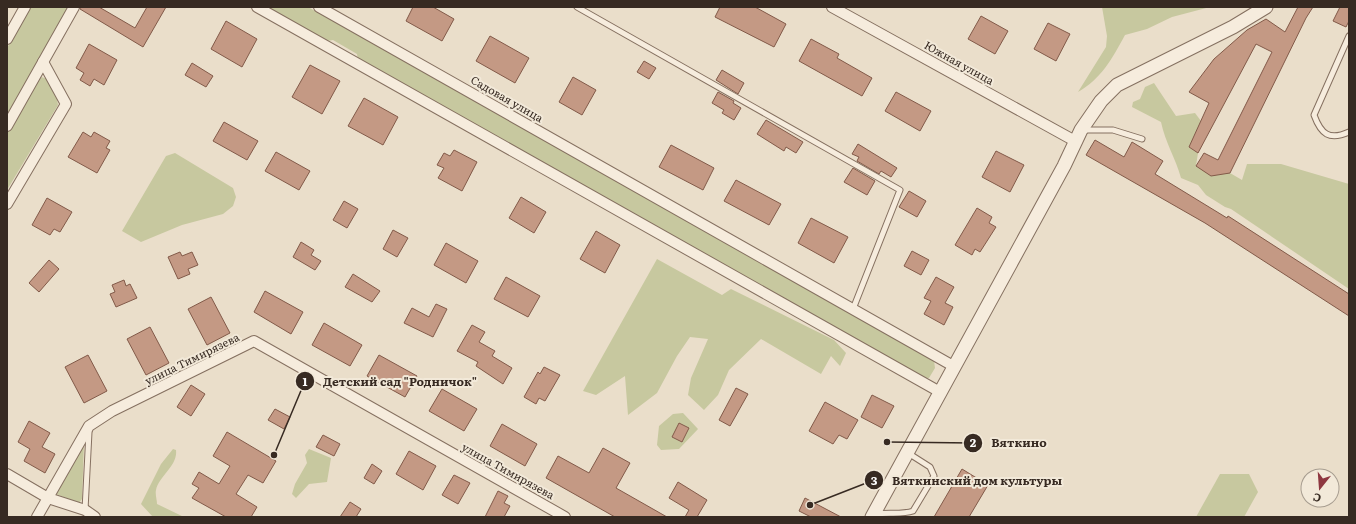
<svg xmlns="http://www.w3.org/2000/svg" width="1356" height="524" font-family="Literata,serif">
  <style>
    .green { fill: #c7c89f; fill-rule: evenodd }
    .building { fill: #c49984; stroke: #825a49 }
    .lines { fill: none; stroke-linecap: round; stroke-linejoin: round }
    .service-casing { stroke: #857060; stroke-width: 7 }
    .minor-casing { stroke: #857060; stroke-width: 12 }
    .tertiary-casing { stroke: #857060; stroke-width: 15 }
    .service { stroke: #f6ecdd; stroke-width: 5 }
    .minor { stroke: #f6ecdd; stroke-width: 10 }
    .tertiary { stroke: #f6ecdd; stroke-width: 13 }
    .labels { text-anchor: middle; stroke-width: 4; stroke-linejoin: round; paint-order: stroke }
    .street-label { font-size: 11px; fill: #372a22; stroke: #f2e9d9 }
    .leader { fill: none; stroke: #372a22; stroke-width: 1.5 }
    .callout-dot { fill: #372a22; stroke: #f2e9d9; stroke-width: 1.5 }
    .mark-label { font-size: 12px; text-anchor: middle; font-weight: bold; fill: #fff }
    .callout-label { font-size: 12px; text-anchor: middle; font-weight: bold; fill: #372a22; stroke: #f2e9d9; stroke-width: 4; stroke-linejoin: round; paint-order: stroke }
  </style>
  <rect width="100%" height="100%" fill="#eadeca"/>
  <g class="green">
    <path d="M 30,7 L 68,7 L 7,116 L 7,48 Z"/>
    <path d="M 267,7 L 308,7 L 934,361 L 935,368 L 929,378 L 923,378 L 358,60 L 357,54 L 333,40 L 327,41 Z"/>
    <path d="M 1102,7 L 1210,7 L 1172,17 L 1147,29 L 1125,35 C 1112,59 1101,79 1078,92 L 1106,47 L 1107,36 Z"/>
    <path d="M 41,77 L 48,79 L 56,93 L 58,105 L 7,190 L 7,133 L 37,80 Z"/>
    <path d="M 1154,83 L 1176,116 L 1195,113 L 1201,121 L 1189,147 L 1198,153 L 1196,166 L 1230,173 L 1242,180 L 1247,164 L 1281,164 L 1349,184 L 1349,289 L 1231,209 L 1225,207 L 1206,195 L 1198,185 L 1181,178 C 1176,159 1165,142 1161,122 L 1132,107 L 1133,102 L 1140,99 L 1145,87 Z"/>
    <path d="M 175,153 L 233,188 L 236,197 L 233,206 L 223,214 L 182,225 L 141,242 L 122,231 L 166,156 Z"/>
    <path d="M 657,259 L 722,295 L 731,289 L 834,340 L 846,353 L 840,366 L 831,356 L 821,374 L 761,339 L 729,370 L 718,395 L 704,410 L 688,395 L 691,378 L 708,339 L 690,337 L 677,356 L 657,393 L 628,415 L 625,376 L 596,395 L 583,391 Z"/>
    <path d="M 683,413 L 698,429 L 679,449 L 661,450 L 657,445 L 659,426 L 673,414 ZM 679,423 L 689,428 L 682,442 L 672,437 Z"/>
    <path d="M 84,442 L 82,499 L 79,503 L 56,494 Z"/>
    <path d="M 173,449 L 176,450 C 178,466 159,476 156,490 C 155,494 157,500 157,504 L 184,517 L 153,517 L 141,504 L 161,464 Z"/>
    <path d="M 309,449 L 331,458 L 327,482 L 309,484 L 296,498 L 292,494 L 295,484 L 307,463 L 305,455 Z"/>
    <path d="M 1220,474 L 1249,474 L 1258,492 L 1244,517 L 1196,517 Z"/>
  </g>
  <g class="building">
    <path d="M 80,7 L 99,7 L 135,28 L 147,7 L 166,7 L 143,47 L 80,9 Z"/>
    <path d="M 413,7 L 433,7 L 454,19 L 442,41 L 406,21 Z"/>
    <path d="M 720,7 L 755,7 L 786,24 L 774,47 L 715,17 Z"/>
    <path d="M 1298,7 L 1313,7 L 1306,18 L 1230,173 L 1211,176 L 1196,166 L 1204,153 L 1218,160 L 1272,52 L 1256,44 L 1198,153 L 1189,147 L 1209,103 L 1189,92 L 1214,59 L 1247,30 L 1266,19 L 1285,32 Z"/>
    <path d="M 1340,7 L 1349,7 L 1349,21 L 1346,27 L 1333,21 Z"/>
    <path d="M 981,16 L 1008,31 L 995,54 L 968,39 Z"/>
    <path d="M 226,21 L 257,39 L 242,67 L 211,49 Z"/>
    <path d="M 1048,23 L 1070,34 L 1056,61 L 1034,49 Z"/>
    <path d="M 490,36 L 529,58 L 515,83 L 476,61 Z"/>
    <path d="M 811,39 L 839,54 L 837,58 L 872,78 L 862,96 L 799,61 Z"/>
    <path d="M 89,44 L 117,60 L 104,85 L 94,79 L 90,86 L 80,80 L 84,73 L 76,68 Z"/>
    <path d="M 644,61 L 656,68 L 649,79 L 637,72 Z"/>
    <path d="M 192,63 L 213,76 L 206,87 L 185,75 Z"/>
    <path d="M 310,65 L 340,81 L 322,114 L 292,97 Z"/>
    <path d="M 722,70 L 744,83 L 738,94 L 716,80 Z"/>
    <path d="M 573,77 L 596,90 L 582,115 L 559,102 Z"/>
    <path d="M 718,92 L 734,101 L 733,103 L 741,108 L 734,120 L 722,113 L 724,110 L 712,103 Z"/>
    <path d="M 896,92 L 931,111 L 920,131 L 885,111 Z"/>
    <path d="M 364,98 L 398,117 L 383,145 L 348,126 Z"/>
    <path d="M 766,120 L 803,142 L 796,153 L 786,147 L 784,151 L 757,134 Z"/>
    <path d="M 224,122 L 258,141 L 247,160 L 213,141 Z"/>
    <path d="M 83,132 L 91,137 L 94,132 L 110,141 L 106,148 L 110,150 L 97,173 L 68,157 Z"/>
    <path d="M 1095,140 L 1124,157 L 1132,142 L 1163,161 L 1155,174 L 1227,218 L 1228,216 L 1349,294 L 1349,316 L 1205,223 L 1086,155 Z"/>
    <path d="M 858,144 L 897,168 L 891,177 L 881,171 L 879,174 L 857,161 L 859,157 L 852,154 Z"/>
    <path d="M 671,145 L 714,168 L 703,190 L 659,167 Z"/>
    <path d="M 454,150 L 477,162 L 462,191 L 438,178 L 444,168 L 437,165 L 444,153 L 450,156 Z"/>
    <path d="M 996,151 L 1024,165 L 1010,192 L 982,177 Z"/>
    <path d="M 276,152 L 310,171 L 299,190 L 265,171 Z"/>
    <path d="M 853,168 L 875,181 L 867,195 L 844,182 Z"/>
    <path d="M 736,180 L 781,204 L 769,225 L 724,201 Z"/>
    <path d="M 909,191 L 926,201 L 917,217 L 899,207 Z"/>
    <path d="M 521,197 L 546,212 L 534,233 L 509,218 Z"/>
    <path d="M 47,198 L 72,212 L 60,232 L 54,229 L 50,235 L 32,225 Z"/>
    <path d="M 344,201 L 358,209 L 347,228 L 333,220 Z"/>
    <path d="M 977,208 L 992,217 L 989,223 L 996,227 L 980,252 L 975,249 L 972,255 L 955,245 Z"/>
    <path d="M 811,218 L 848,237 L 834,263 L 798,243 Z"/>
    <path d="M 393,230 L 408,238 L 397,257 L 383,249 Z"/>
    <path d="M 596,231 L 620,245 L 605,273 L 580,259 Z"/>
    <path d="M 301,242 L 314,250 L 311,255 L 321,261 L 315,270 L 293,257 Z"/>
    <path d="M 446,243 L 478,261 L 466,283 L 434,265 Z"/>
    <path d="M 912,251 L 929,260 L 921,275 L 904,266 Z"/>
    <path d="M 180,252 L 182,256 L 192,252 L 198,265 L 188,269 L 190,274 L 178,279 L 168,257 Z"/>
    <path d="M 49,260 L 59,269 L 39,292 L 29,283 Z"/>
    <path d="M 353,274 L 380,291 L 372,302 L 345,287 Z"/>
    <path d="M 506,277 L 540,296 L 528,317 L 494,299 Z"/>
    <path d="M 936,277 L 954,287 L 945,303 L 953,307 L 944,325 L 924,314 L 931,301 L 924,298 Z"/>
    <path d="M 124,280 L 126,286 L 130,284 L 137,298 L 116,307 L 110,294 L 115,292 L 112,285 Z"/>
    <path d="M 265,291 L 303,312 L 291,334 L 254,312 Z"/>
    <path d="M 211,297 L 230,333 L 207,345 L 188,309 Z"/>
    <path d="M 436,304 L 447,309 L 433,337 L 404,323 L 412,308 L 429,317 Z"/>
    <path d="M 324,323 L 362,345 L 350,366 L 312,345 Z"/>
    <path d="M 472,325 L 485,332 L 479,342 L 495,351 L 492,356 L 512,368 L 503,384 L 476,366 L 478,362 L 457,351 Z"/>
    <path d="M 150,327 L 169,363 L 146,375 L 127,339 Z"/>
    <path d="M 88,355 L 107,391 L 84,403 L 65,367 Z"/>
    <path d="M 379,355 L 417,376 L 405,397 L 367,376 Z"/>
    <path d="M 544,367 L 560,375 L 545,401 L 539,398 L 536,404 L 524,397 L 538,372 L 540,374 Z"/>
    <path d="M 191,385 L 205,394 L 191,416 L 177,407 Z"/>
    <path d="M 736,388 L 748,394 L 730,426 L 719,420 Z"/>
    <path d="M 442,389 L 477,409 L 464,431 L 429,411 Z"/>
    <path d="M 872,395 L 894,406 L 882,428 L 861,417 Z"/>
    <path d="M 825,402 L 858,420 L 847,439 L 839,435 L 833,444 L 809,431 Z"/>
    <path d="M 275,409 L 290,417 L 284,429 L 268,420 Z"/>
    <path d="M 29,421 L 50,433 L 42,447 L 55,454 L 45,473 L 24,461 L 30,449 L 18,442 Z"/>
    <path d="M 679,423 L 689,428 L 682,442 L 672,437 Z"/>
    <path d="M 502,424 L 537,444 L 525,466 L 490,446 Z"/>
    <path d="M 227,432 L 276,461 L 263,483 L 248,475 L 236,494 L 257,507 L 251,517 L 226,517 L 192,498 L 199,488 L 192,484 L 199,472 L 219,484 L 230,466 L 213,456 Z"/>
    <path d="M 323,435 L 340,444 L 334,456 L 316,447 Z"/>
    <path d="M 603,448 L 630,463 L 616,488 L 667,517 L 615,517 L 546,478 L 558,456 L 589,473 Z"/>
    <path d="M 409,451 L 436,466 L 423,490 L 396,474 Z"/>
    <path d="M 372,464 L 382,471 L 374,484 L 364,478 Z"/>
    <path d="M 962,469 L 988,485 L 969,517 L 934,517 Z"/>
    <path d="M 454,475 L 470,483 L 458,504 L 442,495 Z"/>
    <path d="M 678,482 L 707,500 L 697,517 L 685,517 L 689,510 L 669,498 Z"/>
    <path d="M 498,491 L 508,496 L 504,503 L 510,506 L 504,517 L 485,517 Z"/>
    <path d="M 805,498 L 841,517 L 811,517 L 799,511 Z"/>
    <path d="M 350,502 L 361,509 L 356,517 L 340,517 Z"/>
  </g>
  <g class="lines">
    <defs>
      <g id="service">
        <path d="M 577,7 L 900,190 L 853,309"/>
        <path d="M 1349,36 L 1314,115 C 1321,134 1329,141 1349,132"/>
        <path d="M 1082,130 L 1113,130 L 1142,139"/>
        <path d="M 85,510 L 89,432"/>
        <path d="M 876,514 C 889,512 902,515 913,511 L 934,476 L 930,467 L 908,453"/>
      </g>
      <g id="minor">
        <path d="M 257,7 L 940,392"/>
        <path d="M 319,7 L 955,367"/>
        <path d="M 832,7 L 1075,141"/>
        <path d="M 7,39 L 25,7"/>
        <path d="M 7,126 L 74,7"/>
        <path d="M 7,204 L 66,104 L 43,62"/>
        <path d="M 7,474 L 48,498 L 85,510 L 95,517"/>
        <path d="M 37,517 L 89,426 L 112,411 L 254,341 L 565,517"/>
      </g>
      <path id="tertiary" d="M 872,517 L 1064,166 L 1081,130 L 1101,101 L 1117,85 L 1233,27 L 1266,7"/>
    </defs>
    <use href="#service" class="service-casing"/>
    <use href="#minor" class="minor-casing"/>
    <use href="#tertiary" class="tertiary-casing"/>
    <use href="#service" class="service"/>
    <use href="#minor" class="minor"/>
    <use href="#tertiary" class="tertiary"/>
  </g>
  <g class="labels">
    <g class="street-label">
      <text transform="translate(959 63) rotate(29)" y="4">Южная улица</text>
      <text transform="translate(507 99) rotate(30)" y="4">Садовая улица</text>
      <text transform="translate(192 359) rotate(-26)" y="4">улица Тимирязева</text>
      <text transform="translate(508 471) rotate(29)" y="4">улица Тимирязева</text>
    </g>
  </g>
  <path class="leader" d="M274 455L305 381M887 442L973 443M810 505L874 480"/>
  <g class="callout-dot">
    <circle cx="274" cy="455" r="4"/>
    <circle cx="887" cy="442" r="4"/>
    <circle cx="810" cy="505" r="4"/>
    <circle cx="305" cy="381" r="10"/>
    <circle cx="973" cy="443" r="10"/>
    <circle cx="874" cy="480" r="10"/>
  </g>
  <g class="mark-label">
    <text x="305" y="386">1</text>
    <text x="973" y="447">2</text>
    <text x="874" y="485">3</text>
  </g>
  <g class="callout-label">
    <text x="400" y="386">Детский сад "Родничок"</text>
    <text x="1019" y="447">Вяткино</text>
    <text x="977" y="485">Вяткинский дом культуры</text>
  </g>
  <rect width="1356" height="524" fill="none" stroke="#372a22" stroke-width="16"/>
  <g transform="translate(1320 488) rotate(197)"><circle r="19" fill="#f2e9d9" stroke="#a79d90"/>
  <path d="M0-3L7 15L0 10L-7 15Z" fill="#8e3740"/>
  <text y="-6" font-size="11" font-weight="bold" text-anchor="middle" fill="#372a22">С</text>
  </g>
</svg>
